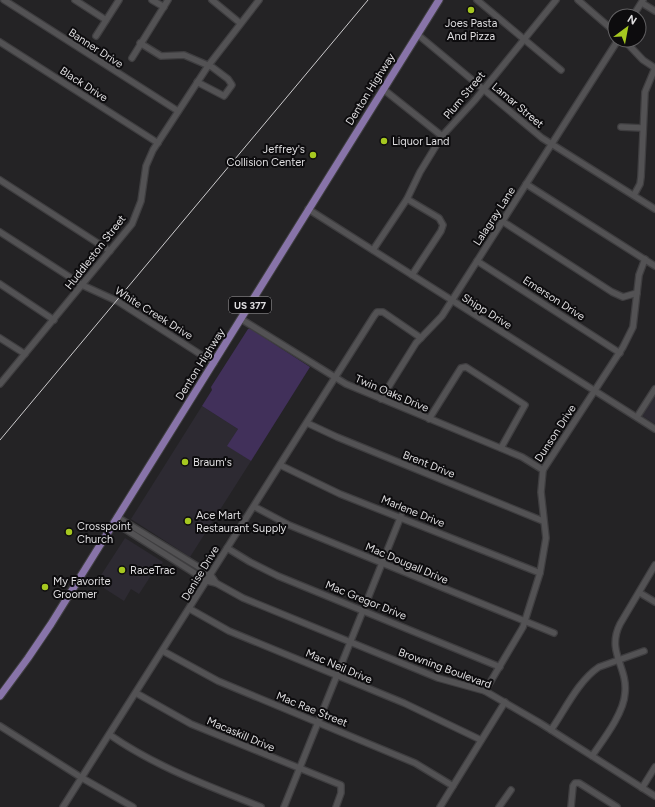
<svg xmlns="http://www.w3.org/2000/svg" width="655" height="807" font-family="Figtree,sans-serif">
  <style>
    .built { fill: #2d2a32 }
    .green { fill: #41305a }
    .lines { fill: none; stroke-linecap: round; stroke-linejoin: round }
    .minor-casing { stroke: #3f3e40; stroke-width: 8 }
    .major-casing { stroke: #3f3e40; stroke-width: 9 }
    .minor { stroke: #535254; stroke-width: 5.5 }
    .major { stroke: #8874a9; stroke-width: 7 }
    .rail { stroke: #cccbcd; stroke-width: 1 }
    .poi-dot { fill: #a6c820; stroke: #0d0c0e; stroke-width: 1.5 }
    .labels { text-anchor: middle; stroke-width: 4; stroke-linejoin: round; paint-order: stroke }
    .shield { fill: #0d0c0e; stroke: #a09fa1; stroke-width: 1 }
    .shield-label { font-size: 10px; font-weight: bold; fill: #dfdee0 }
    .poi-label { font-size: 11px; fill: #dfdee0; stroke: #0d0c0e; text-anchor: start }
    .street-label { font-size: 11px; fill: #dfdee0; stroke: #0d0c0e }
  </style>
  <rect width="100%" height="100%" fill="#242325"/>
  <g class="built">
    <path d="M 655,396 L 655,424 L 642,416 Z"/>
    <path d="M 202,406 L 238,429 L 228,446 L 251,461 L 190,557 L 131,519 Z"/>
    <path d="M 125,538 L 163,562 L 155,575 L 152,574 L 139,594 L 131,589 L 124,601 L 96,583 Z"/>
  </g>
  <path class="green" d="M 248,329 L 251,329 L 310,367 L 251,461 L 227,446 L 238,429 L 202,406 L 212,390 L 211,387 Z"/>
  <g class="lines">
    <defs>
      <g id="minor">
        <path d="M 4,0 L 178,111"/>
        <path d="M 75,0 L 106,20"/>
        <path d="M 152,0 L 164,7"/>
        <path d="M 212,0 L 240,23"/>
        <path d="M 477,0 L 561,70"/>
        <path d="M 578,0 L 615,32"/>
        <path d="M 642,3 L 655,11"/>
        <path d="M 633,16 L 643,0"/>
        <path d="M 417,34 L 542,138 L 655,209"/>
        <path d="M 96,36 L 119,0"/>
        <path d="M 624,40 L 643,60 L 655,68"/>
        <path d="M 0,42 L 158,143"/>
        <path d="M 140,43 L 161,56 L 184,55 L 212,67 L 228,79 L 232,85 L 224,96 L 197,82"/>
        <path d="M 132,58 L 168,0"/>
        <path d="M 383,89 L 442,136"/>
        <path d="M 621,127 L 642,128"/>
        <path d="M 0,180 L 110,251"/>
        <path d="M 526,184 L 655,266"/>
        <path d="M 634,195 L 640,184 L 641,177 L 645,92 L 655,68"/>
        <path d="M 407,199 L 439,218 L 443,225 L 441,231 L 412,275"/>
        <path d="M 308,209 L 655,429"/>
        <path d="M 502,221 L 612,292 L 623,297 L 637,293"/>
        <path d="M 0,232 L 82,285 L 117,301 L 214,363"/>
        <path d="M 373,250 L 407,199 L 420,172 L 442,136 L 475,100 L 556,0"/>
        <path d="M 477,261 L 620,353"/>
        <path d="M 0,284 L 54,320"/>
        <path d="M 241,319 L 346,384 L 522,457 L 543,470"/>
        <path d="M 0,338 L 25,354"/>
        <path d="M 0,384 L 132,224 L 141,201 L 146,166 L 153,150 L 208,66 L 259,0"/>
        <path d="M 381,399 L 416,343 L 442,316 L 618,40"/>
        <path d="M 637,417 L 655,389"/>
        <path d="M 429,419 L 461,368 L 466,367 L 525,405 L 501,448"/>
        <path d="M 307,423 L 337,437 L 543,521"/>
        <path d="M 280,465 L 340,494 L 540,573"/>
        <path d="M 255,507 L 289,525 L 554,633"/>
        <path d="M 117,517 L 210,574 L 216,583"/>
        <path d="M 114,522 L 207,581 L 216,583 L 243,598 L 438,678 L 485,691 L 540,723 L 655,796"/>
        <path d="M 227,548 L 250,562 L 278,576 L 500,667"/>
        <path d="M 640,593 L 655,602"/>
        <path d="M 190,609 L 229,631 L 404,703 L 481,740"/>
        <path d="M 163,651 L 218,681 L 415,763 L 453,786"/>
        <path d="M 485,691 L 523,627 L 540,573 L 546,538 L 541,492 L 543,470 L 623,347 L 633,327 L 639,275 L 645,259"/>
        <path d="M 136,693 L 191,724 L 341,785 L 341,793 L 336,807"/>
        <path d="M 0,726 L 82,778 L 133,807"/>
        <path d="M 551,730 C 565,710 578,681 599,667 L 644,651"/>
        <path d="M 110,735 C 156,767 209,786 261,807"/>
        <path d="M 592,756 C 603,740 624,713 625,693 C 628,667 606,652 620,624 L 655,565"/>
        <path d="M 642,788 L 655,767"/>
        <path d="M 63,807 L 374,316 L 377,312 L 383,312 L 421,338"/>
        <path d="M 284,807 L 401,516"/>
        <path d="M 440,807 L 505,702"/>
        <path d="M 499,807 L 511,790"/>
        <path d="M 571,807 L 573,786 L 575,783 L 579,783 L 617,807"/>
      </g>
      <path id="major" d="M 0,696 L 28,658 L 51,624 L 439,0"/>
    </defs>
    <use href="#minor" class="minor-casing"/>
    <use href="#major" class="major-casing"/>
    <use href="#minor" class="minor"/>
    <use href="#major" class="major"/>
    <path class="rail" d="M 0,440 L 368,0"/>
  </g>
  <g class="poi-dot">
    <circle cx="471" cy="10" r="4"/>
    <circle cx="384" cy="141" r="4"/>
    <circle cx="313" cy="155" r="4"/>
    <circle cx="185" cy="462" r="4"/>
    <circle cx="188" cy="521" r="4"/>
    <circle cx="69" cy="532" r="4"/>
    <circle cx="122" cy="570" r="4"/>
    <circle cx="45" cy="587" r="4"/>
  </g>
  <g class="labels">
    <rect class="shield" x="229" y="297" width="42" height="16" rx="3"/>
    <g class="shield-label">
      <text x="250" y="309">US 377</text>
    </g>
    <g class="poi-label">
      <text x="471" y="27" text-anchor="middle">Joes Pasta<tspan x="471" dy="13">And Pizza</tspan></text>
      <text x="392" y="145">Liquor Land</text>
      <text x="305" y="153" text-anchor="end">Jeffrey's<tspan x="305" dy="13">Collision Center</tspan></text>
      <text x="193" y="466">Braum's</text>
      <text x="196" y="519">Ace Mart<tspan x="196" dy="13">Restaurant Supply</tspan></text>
      <text x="77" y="530">Crosspoint<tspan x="77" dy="13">Church</tspan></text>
      <text x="130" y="574">RaceTrac</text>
      <text x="53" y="585">My Favorite<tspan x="53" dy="13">Groomer</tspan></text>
    </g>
    <g class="street-label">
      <text transform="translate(96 48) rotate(33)" y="4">Banner Drive</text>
      <text transform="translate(84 84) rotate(33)" y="4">Black Drive</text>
      <text transform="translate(370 89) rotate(-58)" y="4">Denton Highway</text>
      <text transform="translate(464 95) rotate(-50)" y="4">Plum Street</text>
      <text transform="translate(518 105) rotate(40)" y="4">Lamar Street</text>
      <text transform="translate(494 216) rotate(-57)" y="4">Lalagray Lane</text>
      <text transform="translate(95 252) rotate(-52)" y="4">Huddleston Street</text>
      <text transform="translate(554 298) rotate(33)" y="4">Emerson Drive</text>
      <text transform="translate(487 311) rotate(32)" y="4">Shipp Drive</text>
      <text transform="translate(154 313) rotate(32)" y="4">White Creek Drive</text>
      <text transform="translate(200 364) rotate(-58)" y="4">Denton Highway</text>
      <text transform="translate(392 393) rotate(23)" y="4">Twin Oaks Drive</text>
      <text transform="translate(555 433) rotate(-57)" y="4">Dunson Drive</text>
      <text transform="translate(429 464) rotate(22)" y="4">Brent Drive</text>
      <text transform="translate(413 511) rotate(22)" y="4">Marlene Drive</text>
      <text transform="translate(407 563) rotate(23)" y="4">Mac Dougall Drive</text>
      <text transform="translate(200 573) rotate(-59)" y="4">Denise Drive</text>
      <text transform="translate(366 600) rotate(22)" y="4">Mac Gregor Drive</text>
      <text transform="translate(339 666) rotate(23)" y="4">Mac Neil Drive</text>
      <text transform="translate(445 668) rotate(20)" y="4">Browning Boulevard</text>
      <text transform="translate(312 709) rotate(22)" y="4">Mac Rae Street</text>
      <text transform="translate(241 734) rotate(23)" y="4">Macaskill Drive</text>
    </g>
  </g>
  <g transform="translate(627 28) rotate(32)"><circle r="19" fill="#0d0c0e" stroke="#616062"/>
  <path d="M0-3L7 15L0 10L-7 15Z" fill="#a6c820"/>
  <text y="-6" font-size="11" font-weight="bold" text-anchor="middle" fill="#dfdee0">N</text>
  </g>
</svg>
